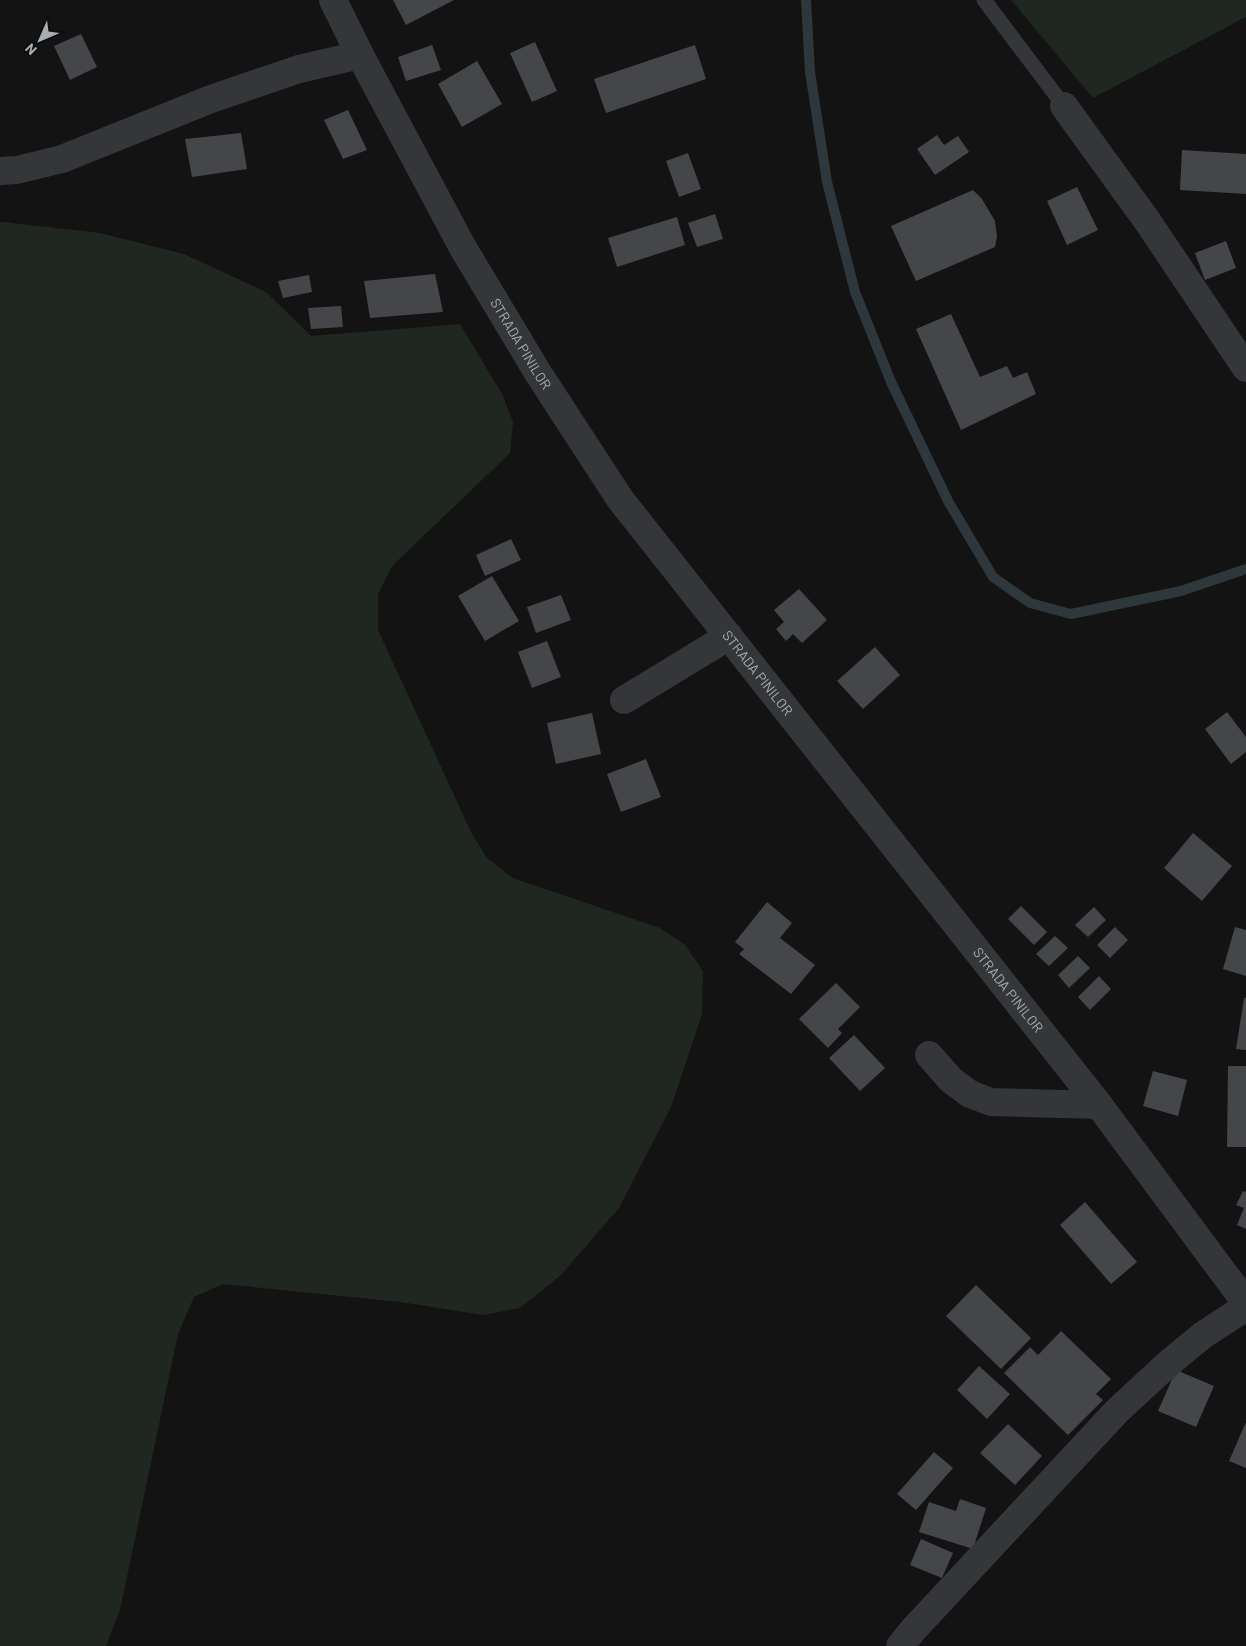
<svg xmlns="http://www.w3.org/2000/svg" width="1246" height="1646" font-family="Barlow,sans-serif">
  <style>
    .green { fill: #202720 }
    .lines { fill: none; stroke-linecap: round; stroke-linejoin: round }
    .stream { stroke: #2e383c; stroke-width: 10 }
    .building { fill: #454649 }
    .service { stroke: #343639; stroke-width: 15 }
    .minor { stroke: #343639; stroke-width: 28 }
    .labels { text-anchor: middle; stroke-width: 4; stroke-linejoin: round; paint-order: stroke }
    .street-label { font-size: 14px; fill: #a6adb3; stroke: #0e0e0f }
  </style>
  <rect width="100%" height="100%" fill="#131314"/>
  <g class="green">
    <path d="M 1011,0 L 1246,0 L 1246,17 L 1093,98 Z"/>
    <path d="M 3,222 L 100,233 L 184,254 L 266,292 L 311,336 L 460,324 L 502,394 L 513,422 L 510,453 L 392,566 L 378,594 L 378,630 L 471,832 L 487,858 L 513,878 L 660,928 L 685,945 L 703,971 L 702,1014 L 671,1107 L 619,1208 L 561,1275 L 520,1308 L 483,1315 L 400,1302 L 223,1284 L 194,1297 L 178,1334 L 120,1610 L 106,1646 L 0,1646 L 0,223 Z"/>
  </g>
  <g class="lines">
    <path class="stream" d="M 806,0 L 810,72 L 827,182 L 855,292 L 891,382 L 948,501 L 993,577 L 1030,603 L 1071,614 L 1181,591 L 1246,569"/>
  </g>
  <g class="building">
    <path d="M 393,0 L 454,0 L 406,25 Z"/>
    <path d="M 81,34 L 97,67 L 70,80 L 54,46 Z"/>
    <path d="M 535,42 L 557,91 L 532,102 L 510,53 Z"/>
    <path d="M 432,45 L 441,70 L 406,81 L 398,57 Z"/>
    <path d="M 695,45 L 706,79 L 606,113 L 594,79 Z"/>
    <path d="M 477,61 L 502,104 L 462,127 L 438,84 Z"/>
    <path d="M 348,110 L 367,150 L 343,159 L 324,120 Z"/>
    <path d="M 241,133 L 247,169 L 192,177 L 185,139 Z"/>
    <path d="M 937,135 L 944,145 L 958,136 L 969,152 L 935,175 L 917,149 Z"/>
    <path d="M 1182,150 L 1246,154 L 1246,194 L 1180,190 Z"/>
    <path d="M 688,153 L 701,189 L 679,197 L 666,161 Z"/>
    <path d="M 1077,187 L 1098,230 L 1067,245 L 1047,201 Z"/>
    <path d="M 973,190 L 982,199 L 995,221 L 997,236 L 995,247 L 916,281 L 891,226 Z"/>
    <path d="M 715,214 L 723,239 L 697,247 L 688,223 Z"/>
    <path d="M 677,217 L 685,245 L 617,267 L 608,238 Z"/>
    <path d="M 1226,241 L 1236,268 L 1205,280 L 1195,253 Z"/>
    <path d="M 435,274 L 443,312 L 370,318 L 364,281 Z"/>
    <path d="M 309,275 L 312,292 L 283,298 L 278,281 Z"/>
    <path d="M 341,306 L 343,327 L 311,329 L 308,308 Z"/>
    <path d="M 951,314 L 980,377 L 1007,366 L 1013,378 L 1027,372 L 1036,394 L 961,430 L 916,329 Z"/>
    <path d="M 511,539 L 521,560 L 485,576 L 476,555 Z"/>
    <path d="M 492,576 L 519,621 L 485,641 L 458,596 Z"/>
    <path d="M 799,589 L 827,620 L 802,643 L 793,634 L 786,641 L 776,629 L 784,622 L 774,610 Z"/>
    <path d="M 561,595 L 571,620 L 536,633 L 527,607 Z"/>
    <path d="M 547,641 L 561,677 L 532,688 L 518,652 Z"/>
    <path d="M 875,647 L 900,675 L 863,709 L 837,681 Z"/>
    <path d="M 1227,712 L 1246,737 L 1246,752 L 1231,764 L 1205,729 Z"/>
    <path d="M 592,713 L 601,754 L 556,764 L 547,723 Z"/>
    <path d="M 646,759 L 661,797 L 621,812 L 607,774 Z"/>
    <path d="M 1193,833 L 1232,866 L 1202,901 L 1164,868 Z"/>
    <path d="M 767,902 L 792,923 L 780,938 L 815,965 L 791,994 L 739,954 L 744,949 L 735,942 Z"/>
    <path d="M 1021,906 L 1047,932 L 1034,945 L 1008,919 Z"/>
    <path d="M 1094,907 L 1106,920 L 1088,937 L 1075,925 Z"/>
    <path d="M 1115,927 L 1128,940 L 1110,958 L 1097,945 Z"/>
    <path d="M 1235,927 L 1246,930 L 1246,976 L 1223,969 Z"/>
    <path d="M 1055,936 L 1068,948 L 1049,966 L 1036,954 Z"/>
    <path d="M 1078,956 L 1090,968 L 1069,988 L 1058,975 Z"/>
    <path d="M 1099,976 L 1111,989 L 1090,1010 L 1078,997 Z"/>
    <path d="M 836,983 L 860,1007 L 838,1029 L 842,1033 L 828,1048 L 799,1019 Z"/>
    <path d="M 1244,998 L 1246,998 L 1246,1050 L 1236,1049 Z"/>
    <path d="M 854,1035 L 885,1068 L 860,1091 L 829,1058 Z"/>
    <path d="M 1228,1066 L 1246,1066 L 1246,1147 L 1227,1147 Z"/>
    <path d="M 1153,1071 L 1187,1080 L 1178,1116 L 1143,1106 Z"/>
    <path d="M 1243,1191 L 1246,1192 L 1246,1229 L 1237,1225 L 1244,1208 L 1236,1205 Z"/>
    <path d="M 1085,1202 L 1137,1262 L 1111,1284 L 1060,1225 Z"/>
    <path d="M 976,1285 L 1031,1338 L 1001,1369 L 946,1316 Z"/>
    <path d="M 1061,1331 L 1111,1379 L 1096,1394 L 1103,1400 L 1068,1435 L 1004,1373 L 1030,1347 L 1038,1355 Z"/>
    <path d="M 979,1366 L 1010,1394 L 987,1419 L 957,1390 Z"/>
    <path d="M 1176,1370 L 1214,1386 L 1196,1427 L 1158,1411 Z"/>
    <path d="M 1246,1422 L 1246,1468 L 1229,1461 Z"/>
    <path d="M 1008,1424 L 1042,1456 L 1015,1485 L 980,1453 Z"/>
    <path d="M 934,1452 L 953,1468 L 916,1510 L 897,1494 Z"/>
    <path d="M 960,1499 L 986,1508 L 973,1549 L 919,1532 L 929,1502 L 956,1511 Z"/>
    <path d="M 921,1539 L 953,1553 L 942,1578 L 910,1565 Z"/>
  </g>
  <g class="lines">
    <path class="service" d="M 984,0 L 1064,106"/>
    <g class="minor">
      <path id="s1" d="M 333,0 L 360,55 L 463,248 L 538,373 L 620,499 L 1099,1105 L 1246,1303"/>
      <path d="M 1064,106 L 1148,222 L 1246,368"/>
      <path d="M 0,171 L 17,170 L 62,159 L 211,99 L 299,69 L 360,55"/>
      <path d="M 624,700 L 729,636"/>
      <path d="M 929,1055 L 951,1080 L 970,1094 L 991,1102 L 1099,1105"/>
      <path d="M 900,1646 L 913,1630 L 1117,1411 L 1169,1363 L 1203,1335 L 1246,1307"/>
    </g>
  </g>
  <g class="labels">
    <g class="street-label">
      <text dy="5" stroke="none"><textPath href="#s1" startOffset="392">STRADA PINILOR</textPath></text>
      <text dy="5" stroke="none"><textPath href="#s1" startOffset="798">STRADA PINILOR</textPath></text>
      <text dy="5" stroke="none"><textPath href="#s1" startOffset="1202">STRADA PINILOR</textPath></text>
    </g>
  </g>
  <g transform="translate(40 40) rotate(225)" stroke="#0e0e0f" stroke-width="4" paint-order="stroke">
  <path d="M0-4L9 19L0 12L-9 19Z" fill="#a6adb3"/>
  <text y="-8" font-size="14" font-weight="bold" text-anchor="middle" fill="#a6adb3">N</text>
  </g>
</svg>
